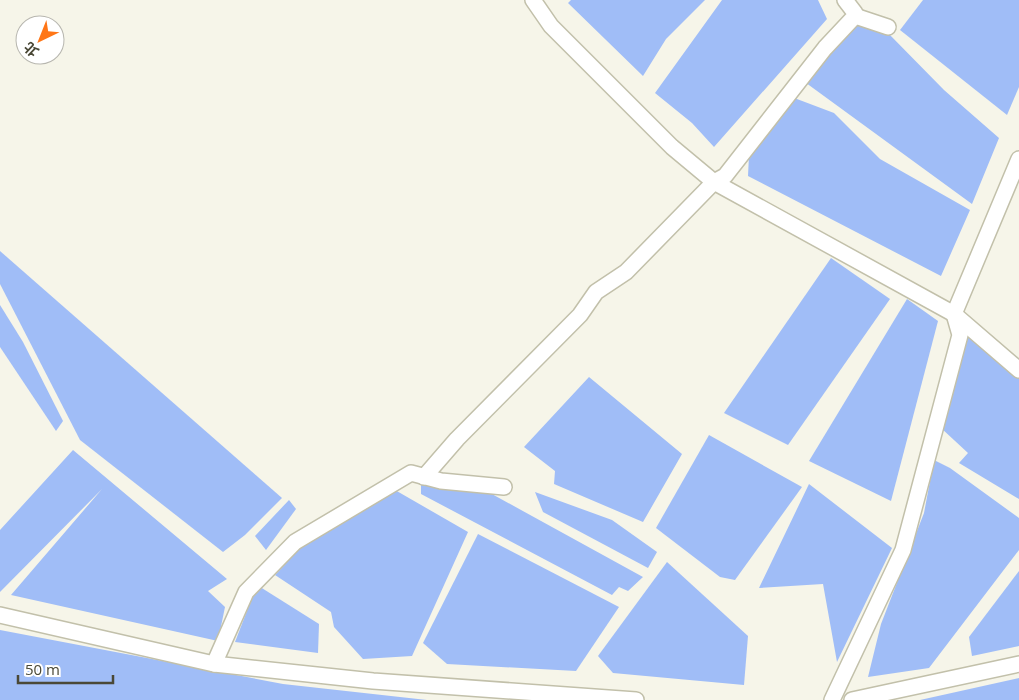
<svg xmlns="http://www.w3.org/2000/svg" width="1019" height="700" font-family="'Open Sans','Noto Sans TC',sans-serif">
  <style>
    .water { fill: #a0bdf7 }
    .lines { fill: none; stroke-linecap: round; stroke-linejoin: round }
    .minor-casing { stroke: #c2c0aa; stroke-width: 18 }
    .minor { stroke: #fff; stroke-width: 15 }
  </style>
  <rect width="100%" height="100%" fill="#f6f5e9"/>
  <g class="water">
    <path d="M 571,0 L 705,0 L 666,39 L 643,76 L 568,3 Z"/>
    <path d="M 722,0 L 818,0 L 827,19 L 714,147 L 692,123 L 655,93 Z"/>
    <path d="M 923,0 L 1019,0 L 1019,87 L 1007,115 L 900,30 Z"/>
    <path d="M 851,18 L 888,33 L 944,90 L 999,138 L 972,204 L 802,80 Z"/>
    <path d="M 789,96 L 834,113 L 880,159 L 970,210 L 941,276 L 748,176 L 749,155 Z"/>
    <path d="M 0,251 L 282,498 L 245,535 L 223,552 L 80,440 L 0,284 Z"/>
    <path d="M 831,258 L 890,299 L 788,445 L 724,413 Z"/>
    <path d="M 907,299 L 938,321 L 891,501 L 809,461 Z"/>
    <path d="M 0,305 L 23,342 L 63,421 L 56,431 L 0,347 Z"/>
    <path d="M 967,333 L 1019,379 L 1019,499 L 959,463 L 968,453 L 941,428 Z"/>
    <path d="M 589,377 L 682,454 L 643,522 L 554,484 L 555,471 L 524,447 Z"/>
    <path d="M 709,435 L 802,487 L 735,580 L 720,577 L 656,528 Z"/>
    <path d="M 73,450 L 227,579 L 208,591 L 225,607 L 218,641 L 11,595 L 102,489 L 0,592 L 0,530 Z"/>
    <path d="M 934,460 L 950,468 L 1019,518 L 1019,550 L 929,668 L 868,677 L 881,624 L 924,513 Z"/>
    <path d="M 421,481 L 481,488 L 643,577 L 628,591 L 619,587 L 612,595 L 421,494 Z"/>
    <path d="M 809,484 L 892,548 L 837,662 L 823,584 L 759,588 Z"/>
    <path d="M 395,490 L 468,532 L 412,656 L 363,659 L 334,627 L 331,612 L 275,575 L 310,538 Z"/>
    <path d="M 535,492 L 612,520 L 657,552 L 648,568 L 543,512 Z"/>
    <path d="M 289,500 L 296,509 L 266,550 L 255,536 Z"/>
    <path d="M 478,534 L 619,607 L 576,671 L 447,664 L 423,643 Z"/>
    <path d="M 667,562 L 748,636 L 744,685 L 613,673 L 598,656 Z"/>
    <path d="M 1019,571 L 1019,646 L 972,656 L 969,637 Z"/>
    <path d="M 257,585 L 319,624 L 318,653 L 235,642 Z"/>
    <path d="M 0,630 L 283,684 L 427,700 L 0,700 Z"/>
    <path d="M 1019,678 L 1019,700 L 920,700 Z"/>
  </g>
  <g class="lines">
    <defs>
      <g id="minor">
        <path d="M 533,0 L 551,26 L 672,147 L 714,182 L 954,314 L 1019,370"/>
        <path d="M 855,16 L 888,27"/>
        <path d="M 424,477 L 457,439 L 580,315 L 596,292 L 626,272 L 714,182 L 725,176 L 825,48 L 855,16 L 855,13 L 845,0"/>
        <path d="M 0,615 L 214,664 L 373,681 L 636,700"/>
        <path d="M 214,664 L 246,592 L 295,542 L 411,473 L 441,481 L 504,487"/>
        <path d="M 832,700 L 903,550 L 960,335 L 954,314 L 1019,159"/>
        <path d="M 852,700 L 1019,664"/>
      </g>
    </defs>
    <use href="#minor" class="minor-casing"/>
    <use href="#minor" class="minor"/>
  </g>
  <g transform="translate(40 40) rotate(223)"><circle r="24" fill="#ffffff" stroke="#b7b6af"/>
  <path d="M0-4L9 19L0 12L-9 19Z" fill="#ff7616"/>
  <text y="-8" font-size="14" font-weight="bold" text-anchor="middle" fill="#4a4836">北</text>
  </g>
  <path d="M18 675v8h95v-8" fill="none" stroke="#4a4836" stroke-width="2.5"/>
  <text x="25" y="675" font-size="15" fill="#4a4836" stroke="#ffffff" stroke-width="4" paint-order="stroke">50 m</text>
</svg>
